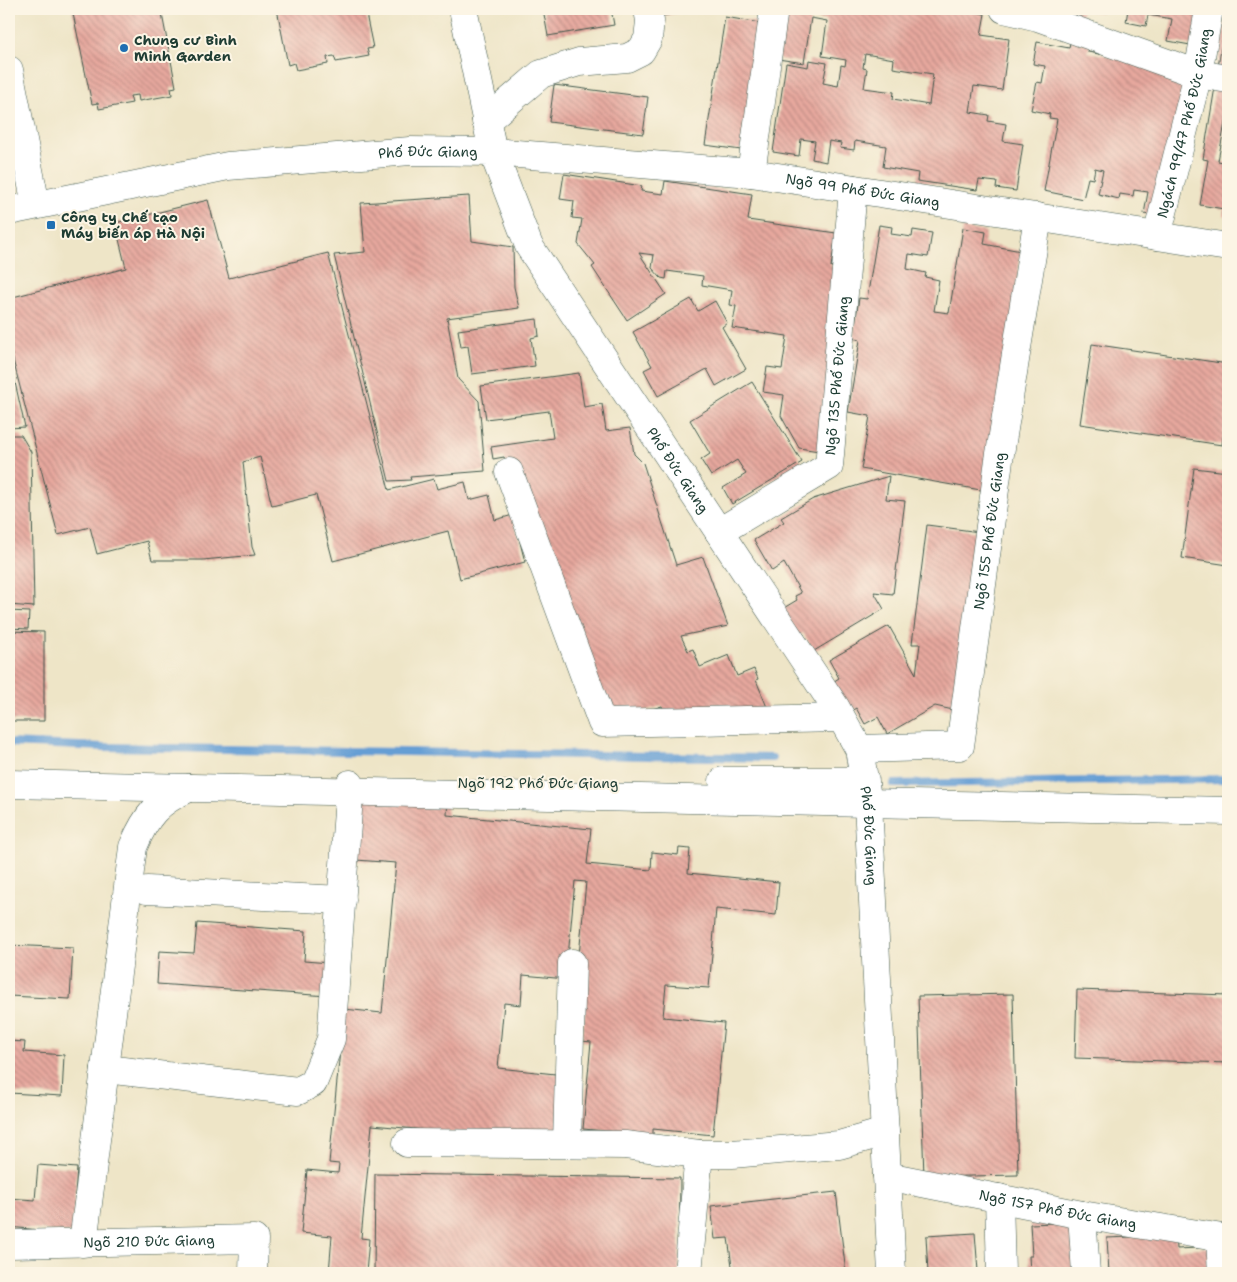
<svg xmlns="http://www.w3.org/2000/svg" width="1237" height="1282" font-family="'Shantell Sans',sans-serif">
  <style>
    .lines { fill: none; stroke-linecap: round; stroke-linejoin: round }
    .stream { stroke: #659ed4; stroke-width: 8 }
    .building { fill: url(#building-back-hatch); fill-rule: evenodd }
    .minor-casing { stroke: #3e564a; stroke-width: 29 }
    .minor { stroke: #fff; stroke-width: 28 }
    .poi-dot { fill: #1f6fb2; stroke: #fcf5e5; stroke-width: 2 }
    .labels { text-anchor: middle; stroke-width: 4; stroke-linejoin: round; paint-order: stroke }
    .poi-label { font-size: 14px; font-weight: bold; fill: #1f3d34; stroke: #fcf5e5; text-anchor: start }
    .street-label { font-size: 14px; fill: #1f3d34; stroke: #fcf5e5 }
  </style>
  <defs>
    <pattern id="building-back-hatch" width="6" height="6" patternUnits="userSpaceOnUse" patternTransform="scale(1.25)"><rect width="6" height="6" fill="#e7a89e"/><path d="M-1 5l2 2M0 0l6 6M5-1l2 2" fill="none" stroke="#bb8a82"/></pattern>
  </defs>
  <rect width="100%" height="100%" fill="#fcf5e5"/>
  <filter id="ink" filterUnits="userSpaceOnUse"><feTurbulence type="fractalNoise" baseFrequency=".02" numOctaves="2"/><feDisplacementMap in="SourceGraphic" scale="10" xChannelSelector="R" yChannelSelector="G"/><feConvolveMatrix kernelMatrix="1 2 1 2 8 2 1 2 1" color-interpolation-filters="sRGB"/></filter>
  <filter id="wash" filterUnits="userSpaceOnUse"><feTurbulence type="fractalNoise" baseFrequency=".0096" numOctaves="4" result="noise"/><feDisplacementMap in="SourceGraphic" scale="20" xChannelSelector="R" yChannelSelector="G"/><feGaussianBlur stdDeviation="1.12" result="paint"/><feColorMatrix in="noise" values="0 0 0 0 0 0 0 0 0 0 0 0 0 0 0 0 0 1.4 0 .05"/><feComposite in="paint" operator="in"/></filter>
  <g filter="url(#wash)">
    <rect width="100%" height="100%" fill="#eee5c7"/>
    <g class="lines">
      <g class="stream">
        <path d="M 9,743 L 103,747 L 772,758"/>
        <path d="M 894,784 L 1228,779"/>
      </g>
    </g>
    <g id="blocks">
      <g class="building">
        <path d="M 72,9 L 161,9 L 176,87 L 171,88 L 172,95 L 139,101 L 138,95 L 130,96 L 132,103 L 99,109 L 98,103 L 92,104 Z"/>
        <path d="M 277,9 L 365,9 L 373,48 L 367,49 L 369,56 L 336,62 L 334,56 L 327,57 L 328,64 L 296,70 L 294,63 L 288,65 Z"/>
        <path d="M 543,9 L 611,9 L 614,25 L 548,36 Z"/>
        <path d="M 654,9 L 695,9 L 695,10 L 656,17 Z"/>
        <path d="M 785,9 L 862,9 L 872,10 L 872,9 L 943,9 L 943,11 L 950,12 L 951,9 L 965,9 L 965,10 L 985,14 L 981,35 L 1009,39 L 1002,90 L 974,86 L 970,112 L 989,115 L 988,121 L 1006,124 L 1003,141 L 1023,144 L 1016,191 L 996,188 L 997,182 L 979,180 L 977,190 L 917,181 L 918,173 L 883,167 L 886,146 L 855,141 L 854,150 L 840,148 L 841,143 L 829,141 L 826,162 L 812,159 L 815,141 L 801,139 L 799,156 L 773,152 L 786,63 L 808,67 L 809,60 L 827,63 L 823,83 L 838,86 L 841,65 L 845,66 L 846,60 L 822,56 L 827,21 L 811,18 L 804,63 L 778,59 ZM 865,54 L 894,59 L 893,68 L 933,74 L 929,105 L 893,99 L 894,92 L 864,88 L 867,69 L 863,68 Z"/>
        <path d="M 1056,9 L 1103,9 L 1102,13 L 1082,10 L 1081,19 L 1055,15 Z"/>
        <path d="M 1128,9 L 1202,9 L 1196,46 L 1168,41 L 1172,19 L 1148,15 L 1146,26 L 1126,22 Z"/>
        <path d="M 1227,9 L 1228,9 L 1228,75 L 1217,74 Z"/>
        <path d="M 725,17 L 760,23 L 741,150 L 705,145 Z"/>
        <path d="M 1071,37 L 1091,40 L 1088,52 L 1175,68 L 1187,75 L 1160,217 L 1144,214 L 1148,192 L 1134,190 L 1133,196 L 1120,194 L 1119,199 L 1098,194 L 1103,170 L 1095,168 L 1093,179 L 1088,178 L 1083,199 L 1044,191 L 1057,119 L 1049,118 L 1050,114 L 1031,110 L 1037,82 L 1042,83 L 1045,66 L 1033,64 L 1037,42 L 1069,48 Z"/>
        <path d="M 554,85 L 648,97 L 643,134 L 549,122 Z"/>
        <path d="M 1215,87 L 1228,89 L 1228,123 L 1225,123 L 1218,161 L 1228,163 L 1228,217 L 1223,216 L 1224,209 L 1200,205 L 1208,160 L 1203,159 Z"/>
        <path d="M 564,174 L 642,186 L 641,191 L 663,194 L 665,181 L 752,194 L 748,220 L 836,233 L 831,267 L 836,267 L 826,452 L 799,448 L 781,416 L 784,395 L 763,392 L 767,367 L 782,369 L 787,336 L 732,328 L 736,306 L 730,305 L 732,290 L 702,285 L 703,276 L 667,271 L 666,279 L 661,278 L 652,268 L 654,255 L 639,253 L 666,294 L 627,320 L 592,267 L 595,265 L 578,244 L 582,219 L 572,218 L 574,201 L 560,199 Z"/>
        <path d="M 469,196 L 472,241 L 513,247 L 514,287 L 519,308 L 447,318 L 458,379 L 479,401 L 485,471 L 410,477 L 411,480 L 389,481 L 334,255 L 365,252 L 361,203 Z"/>
        <path d="M 208,200 L 229,278 L 328,253 L 389,490 L 434,479 L 437,489 L 465,482 L 469,500 L 489,495 L 495,520 L 513,515 L 525,562 L 460,579 L 448,531 L 333,561 L 316,495 L 272,506 L 260,457 L 243,462 L 252,547 L 255,555 L 203,560 L 152,560 L 147,541 L 97,554 L 90,527 L 58,535 L 9,344 L 9,298 L 126,268 L 115,223 Z"/>
        <path d="M 879,225 L 892,227 L 891,234 L 912,237 L 913,230 L 932,233 L 928,257 L 909,254 L 907,269 L 926,273 L 925,277 L 939,280 L 934,311 L 949,313 L 963,228 L 986,232 L 984,244 L 1021,251 L 992,492 L 861,469 L 870,416 L 848,412 L 860,340 L 853,338 L 859,298 L 867,299 Z"/>
        <path d="M 691,299 L 698,311 L 715,301 L 727,323 L 722,327 L 746,369 L 716,386 L 707,369 L 658,396 L 644,370 L 652,366 L 633,332 Z"/>
        <path d="M 537,319 L 539,336 L 531,338 L 535,366 L 472,374 L 468,346 L 461,347 L 458,330 Z"/>
        <path d="M 1092,344 L 1228,364 L 1228,403 L 1222,445 L 1080,424 Z"/>
        <path d="M 9,360 L 10,360 L 25,427 L 9,428 Z"/>
        <path d="M 579,373 L 584,407 L 602,404 L 606,431 L 630,428 L 634,454 L 643,463 L 676,565 L 703,557 L 728,626 L 681,636 L 688,651 L 693,649 L 700,667 L 729,655 L 737,676 L 754,669 L 758,679 L 756,680 L 769,712 L 666,716 L 662,706 L 624,717 L 603,719 L 526,512 L 504,457 L 493,459 L 491,447 L 553,438 L 549,411 L 486,419 L 481,386 Z"/>
        <path d="M 752,382 L 802,462 L 732,504 L 723,488 L 746,474 L 737,460 L 711,476 L 701,460 L 710,454 L 690,420 Z"/>
        <path d="M 9,435 L 21,435 L 31,452 L 34,607 L 9,605 Z"/>
        <path d="M 1194,468 L 1228,472 L 1228,565 L 1182,558 Z"/>
        <path d="M 889,476 L 886,499 L 905,501 L 893,594 L 874,592 L 884,609 L 814,651 L 803,633 L 793,639 L 777,612 L 797,600 L 795,596 L 801,593 L 784,563 L 772,571 L 754,540 L 784,522 L 781,518 L 813,499 Z"/>
        <path d="M 927,525 L 987,533 L 962,712 L 935,706 L 887,734 L 878,717 L 865,724 L 856,708 L 848,713 L 825,687 L 839,678 L 829,660 L 889,626 L 916,674 L 920,644 L 912,644 Z"/>
        <path d="M 9,611 L 29,612 L 28,629 L 9,628 Z"/>
        <path d="M 9,631 L 44,632 L 44,721 L 9,721 Z"/>
        <path d="M 362,794 L 448,798 L 447,815 L 591,829 L 587,864 L 651,870 L 652,852 L 678,855 L 679,848 L 690,849 L 688,873 L 779,882 L 776,915 L 716,909 L 709,988 L 666,985 L 663,1017 L 724,1023 L 713,1135 L 653,1129 L 653,1135 L 583,1129 L 591,1042 L 582,1041 L 585,1010 L 574,1009 L 586,882 L 575,881 L 566,979 L 523,975 L 521,1005 L 504,1003 L 498,1068 L 565,1075 L 559,1142 L 372,1125 L 361,1238 L 369,1239 L 366,1273 L 329,1273 L 332,1236 L 301,1233 L 307,1170 L 338,1173 L 339,1164 L 329,1163 L 344,1009 L 382,1013 L 396,863 L 356,860 Z"/>
        <path d="M 197,923 L 306,931 L 304,961 L 330,963 L 328,996 L 157,984 L 159,951 L 194,953 Z"/>
        <path d="M 9,945 L 73,948 L 70,999 L 9,996 Z"/>
        <path d="M 1077,990 L 1228,995 L 1228,1063 L 1075,1058 Z"/>
        <path d="M 1013,994 L 1018,1175 L 924,1177 L 918,996 Z"/>
        <path d="M 9,1041 L 25,1042 L 24,1052 L 64,1055 L 62,1096 L 9,1093 Z"/>
        <path d="M 38,1165 L 77,1168 L 72,1233 L 9,1227 L 9,1198 L 35,1200 Z"/>
        <path d="M 375,1174 L 680,1178 L 679,1273 L 374,1273 Z"/>
        <path d="M 836,1192 L 846,1273 L 733,1273 L 728,1238 L 715,1239 L 711,1206 Z"/>
        <path d="M 1079,1222 L 1082,1273 L 1030,1273 L 1029,1256 L 1032,1256 L 1030,1224 Z"/>
        <path d="M 975,1233 L 978,1271 L 928,1273 L 926,1236 Z"/>
        <path d="M 1176,1235 L 1177,1249 L 1217,1247 L 1218,1273 L 1109,1273 L 1107,1238 Z"/>
      </g>
    </g>
  </g>
  <g filter="url(#ink)">
    <use href="#blocks" fill-opacity="0" stroke="#3e564a" stroke-width="1"/>
    <g class="lines">
      <defs>
        <g id="minor">
          <path id="s1" d="M 463,9 L 493,152 L 751,173 L 1228,247"/>
          <path d="M 1004,9 L 1038,17 L 1198,74 L 1228,79"/>
          <path d="M 9,70 L 36,205"/>
          <path d="M 486,121 L 541,74 L 579,62 L 627,58 L 641,51 L 648,39 L 650,21 L 648,9"/>
          <path d="M 751,173 L 774,9"/>
          <path id="s2" d="M 9,211 L 228,166 L 410,151 L 493,152 L 529,246 L 836,708 L 859,749 L 868,803 L 892,1273"/>
          <path id="s3" d="M 1157,236 L 1198,74 L 1209,9"/>
          <path d="M 509,472 L 602,723 L 841,718"/>
          <path id="s4" d="M 719,532 L 829,466 L 853,189"/>
          <path id="s5" d="M 859,749 L 960,746 L 999,460 L 1038,217"/>
          <path d="M 723,781 L 865,781"/>
          <path d="M 9,784 L 1228,811"/>
          <path d="M 147,890 L 342,900"/>
          <path d="M 105,1069 L 298,1091 L 313,1083 L 331,1039 L 350,784"/>
          <path d="M 407,1143 L 625,1145 L 699,1154 L 732,1154 L 839,1145 L 885,1132"/>
          <path d="M 567,1143 L 572,963"/>
          <path id="s6" d="M 887,1176 L 1082,1215 L 1228,1239"/>
          <path d="M 999,1198 L 1001,1273"/>
          <path d="M 1082,1215 L 1086,1273"/>
          <path d="M 1220,1239 L 1222,1273"/>
          <path d="M 83,1243 L 133,847 C 146,816 157,802 189,788"/>
          <path id="s7" d="M 9,1244 L 254,1239 L 253,1273"/>
          <path d="M 688,1273 L 699,1154"/>
        </g>
      </defs>
      <use href="#minor" class="minor-casing"/>
      <use href="#minor" class="minor"/>
    </g>
  </g>
  <g class="poi-dot">
    <circle cx="124" cy="48" r="5"/>
    <rect x="46" y="220" width="10" height="10" rx="2.5"/>
  </g>
  <g class="labels">
    <g class="poi-label">
      <text x="134" y="45">Chung cư Bình<tspan x="134" dy="16">Minh Garden</tspan></text>
      <text x="61" y="222">Công ty Chế tạo<tspan x="61" dy="16">Máy biến áp Hà Nội</tspan></text>
    </g>
    <g class="street-label">
      <text dy="5" stroke="none"><textPath href="#s3" startOffset="116">Ngách 99/47 Phố Đức Giang</textPath></text>
      <text dy="5" stroke="none"><textPath href="#s2" startOffset="424">Phố Đức Giang</textPath></text>
      <text dy="5" stroke="none"><textPath href="#s1" startOffset="518">Ngõ 99 Phố Đức Giang</textPath></text>
      <text dy="5" stroke="none"><textPath href="#s4" startOffset="219">Ngõ 135 Phố Đức Giang</textPath></text>
      <text dy="5" stroke="none"><textPath href="#s2" startOffset="859">Phố Đức Giang</textPath></text>
      <text dy="5" stroke="none"><textPath href="#s5" startOffset="318">Ngõ 155 Phố Đức Giang</textPath></text>
      <text x="538" y="788">Ngõ 192 Phố Đức Giang</text>
      <text dy="5" stroke="none"><textPath href="#s2" startOffset="1279">Phố Đức Giang</textPath></text>
      <text dy="5" stroke="none"><textPath href="#s6" startOffset="174">Ngõ 157 Phố Đức Giang</textPath></text>
      <text dy="5" stroke="none"><textPath href="#s7" startOffset="140">Ngõ 210 Đức Giang</textPath></text>
    </g>
  </g>
  <rect width="1237" height="1282" fill="none" stroke="#fcf5e5" stroke-width="30"/>
</svg>
